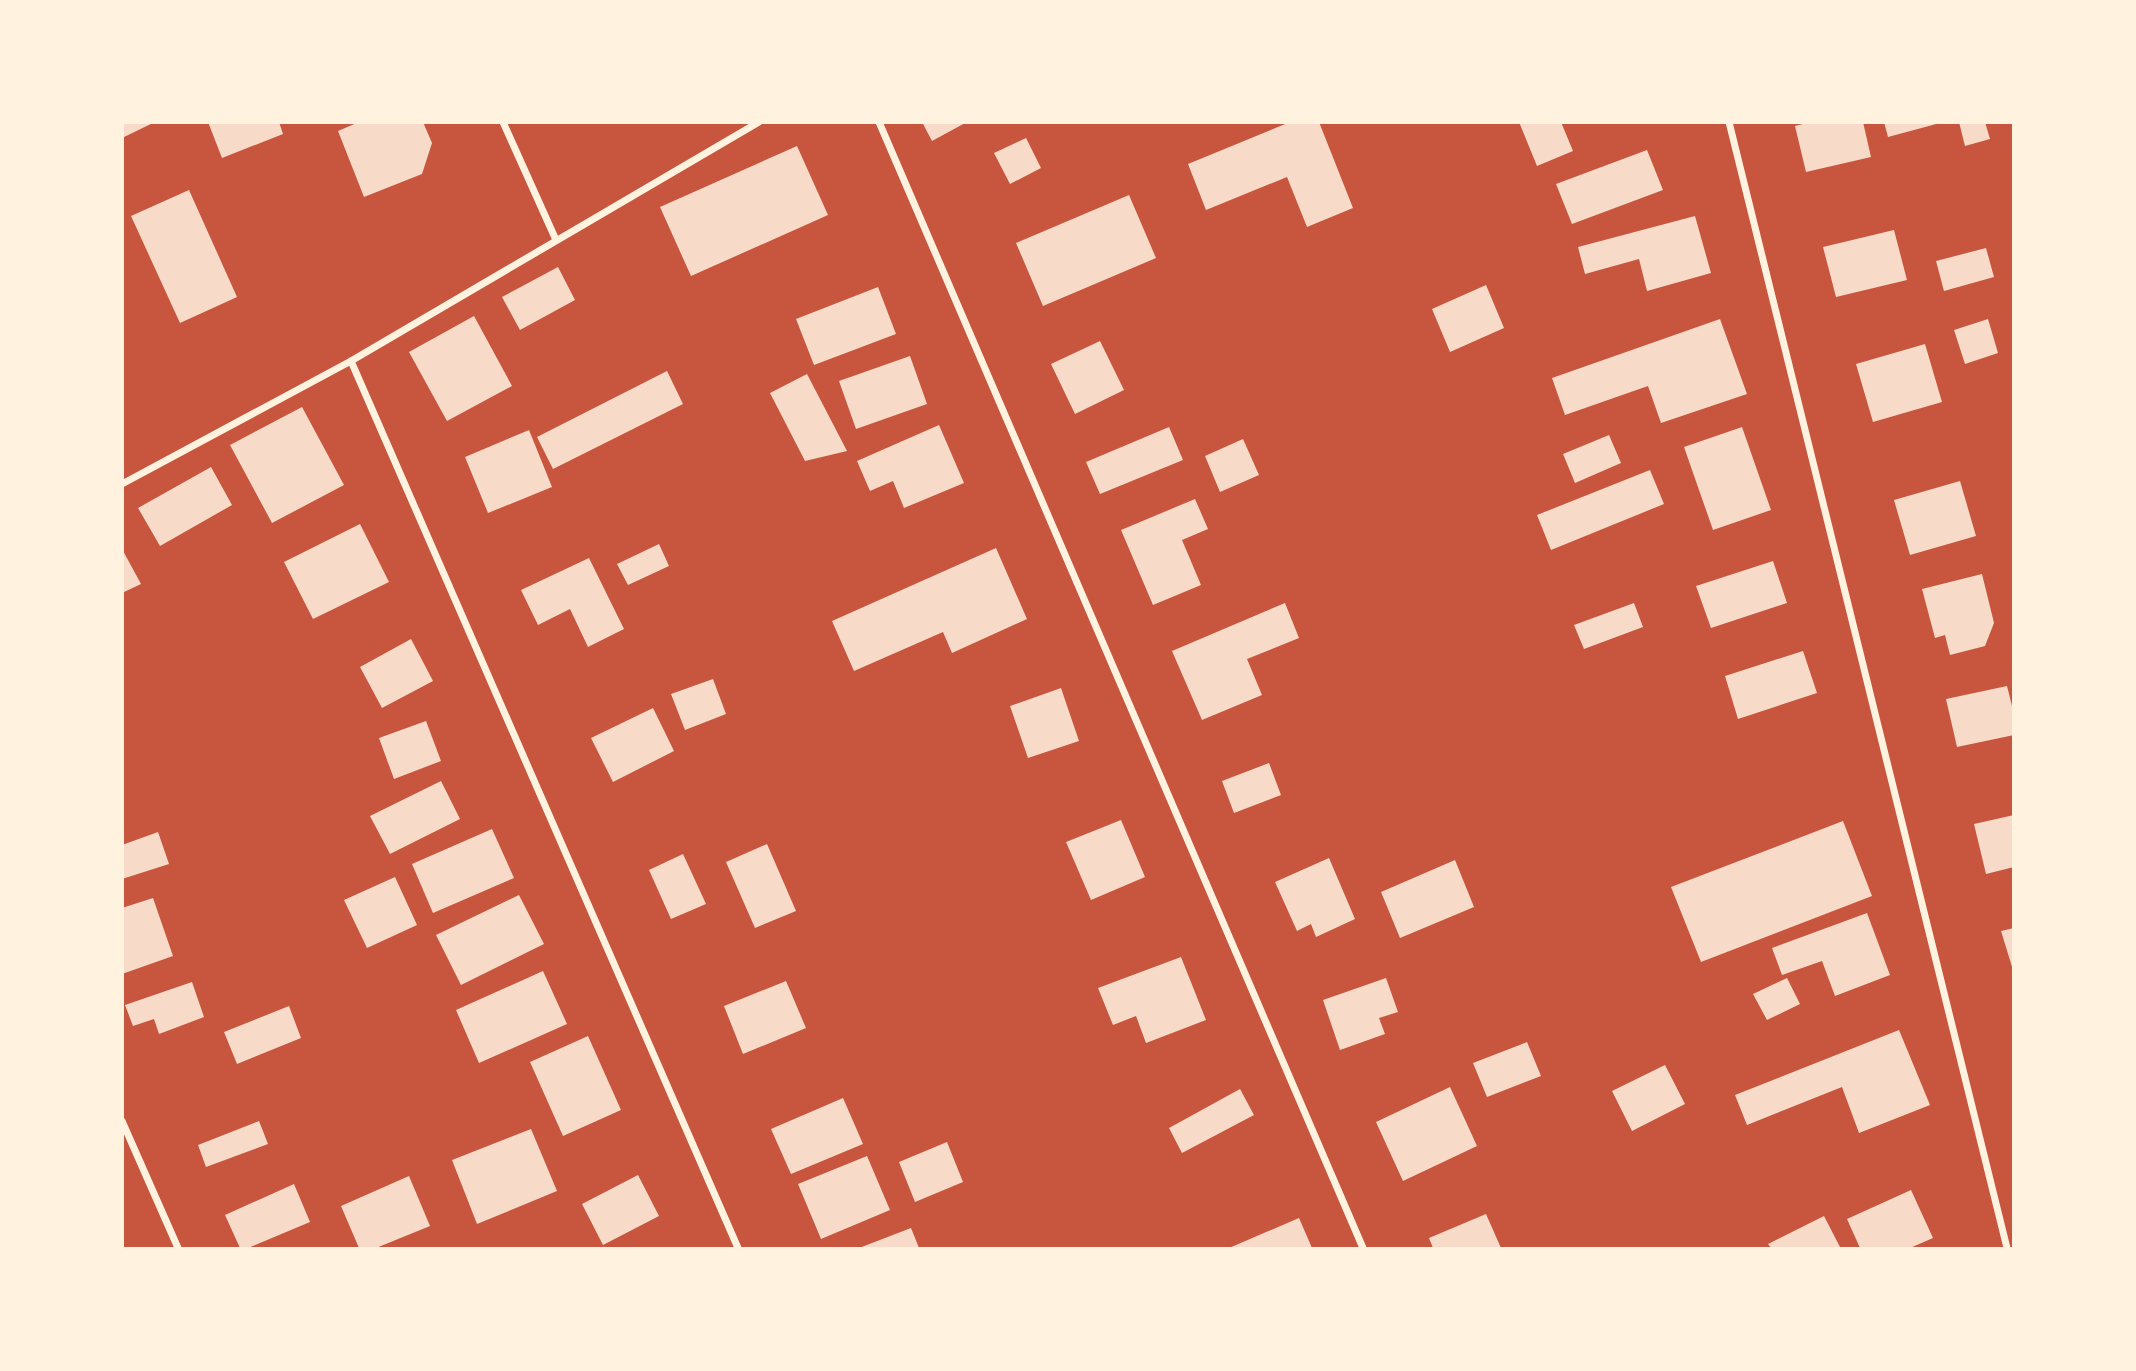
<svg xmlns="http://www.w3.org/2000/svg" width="2136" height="1371" font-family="'Roboto Condensed',sans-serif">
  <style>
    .building { fill: #f7dbc8 }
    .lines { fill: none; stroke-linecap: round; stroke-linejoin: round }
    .minor { stroke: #fff3e0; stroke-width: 7 }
  </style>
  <rect width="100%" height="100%" fill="#c8553d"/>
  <g class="building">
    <path d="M 122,122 L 155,122 L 122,138 Z"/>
    <path d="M 208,122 L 279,122 L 283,134 L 222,158 Z"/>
    <path d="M 359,122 L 423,122 L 432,143 L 422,174 L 364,197 L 338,131 Z"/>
    <path d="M 922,122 L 967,122 L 932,141 Z"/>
    <path d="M 1290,122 L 1319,122 L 1353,208 L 1307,227 L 1287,177 L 1206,210 L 1188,164 Z"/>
    <path d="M 1519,122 L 1561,122 L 1573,151 L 1537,166 Z"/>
    <path d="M 1810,122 L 1863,122 L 1871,157 L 1806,172 L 1795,126 Z"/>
    <path d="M 1884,122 L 1940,122 L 1940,123 L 1888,137 Z"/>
    <path d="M 1959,122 L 1985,122 L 1990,139 L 1965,146 Z"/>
    <path d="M 1026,138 L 1041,168 L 1010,184 L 994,153 Z"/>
    <path d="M 797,146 L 828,215 L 691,276 L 660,207 Z"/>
    <path d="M 1647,150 L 1663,190 L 1572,224 L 1556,184 Z"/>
    <path d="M 189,190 L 237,297 L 180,323 L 131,216 Z"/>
    <path d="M 1129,195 L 1156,258 L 1043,306 L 1016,243 Z"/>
    <path d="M 1695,216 L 1711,273 L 1647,291 L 1639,259 L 1585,274 L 1578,247 Z"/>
    <path d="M 1894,230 L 1907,280 L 1836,297 L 1823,247 Z"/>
    <path d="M 1986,248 L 1994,277 L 1944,291 L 1936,261 Z"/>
    <path d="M 558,267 L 575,300 L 520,330 L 502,297 Z"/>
    <path d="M 1486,285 L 1504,328 L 1450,352 L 1432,309 Z"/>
    <path d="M 878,287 L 896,334 L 814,365 L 796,319 Z"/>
    <path d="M 474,316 L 512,386 L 447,421 L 409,352 Z"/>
    <path d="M 1720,319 L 1747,394 L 1661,423 L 1648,386 L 1565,415 L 1552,378 Z"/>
    <path d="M 1988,319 L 1998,353 L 1965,364 L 1954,330 Z"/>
    <path d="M 1100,341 L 1124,390 L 1075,414 L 1051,364 Z"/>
    <path d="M 1925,344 L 1942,402 L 1873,422 L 1856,364 Z"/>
    <path d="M 910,356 L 927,404 L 856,429 L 839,381 Z"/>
    <path d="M 667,371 L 683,404 L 553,469 L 537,437 Z"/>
    <path d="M 807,374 L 847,451 L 805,461 L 770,393 Z"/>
    <path d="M 302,407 L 344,485 L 272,523 L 230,445 Z"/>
    <path d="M 939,425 L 964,483 L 904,508 L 893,481 L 870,491 L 857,461 Z"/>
    <path d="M 1169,427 L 1183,460 L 1100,494 L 1086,462 Z"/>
    <path d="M 1742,427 L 1771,510 L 1713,530 L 1684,447 Z"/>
    <path d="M 529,430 L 552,487 L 488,513 L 465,457 Z"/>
    <path d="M 1609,435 L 1621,463 L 1575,483 L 1563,454 Z"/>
    <path d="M 1243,439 L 1259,475 L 1220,492 L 1205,456 Z"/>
    <path d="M 211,467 L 232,505 L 160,546 L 138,508 Z"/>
    <path d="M 1650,470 L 1664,504 L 1551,550 L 1537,515 Z"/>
    <path d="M 1960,481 L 1976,536 L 1910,555 L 1894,500 Z"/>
    <path d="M 1195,499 L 1208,529 L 1182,540 L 1201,585 L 1153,605 L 1121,530 Z"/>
    <path d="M 360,524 L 389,582 L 313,619 L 284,562 Z"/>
    <path d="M 659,544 L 669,566 L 628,585 L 617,564 Z"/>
    <path d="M 996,548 L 1027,619 L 952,653 L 943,632 L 854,671 L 832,621 Z"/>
    <path d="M 122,549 L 141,584 L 122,593 Z"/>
    <path d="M 589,558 L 624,629 L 588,647 L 570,609 L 538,625 L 521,590 Z"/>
    <path d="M 1773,561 L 1787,603 L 1711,628 L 1696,586 Z"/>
    <path d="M 1982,574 L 1994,623 L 1985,646 L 1950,655 L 1945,635 L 1935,638 L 1922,589 Z"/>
    <path d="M 1285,603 L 1299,638 L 1247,659 L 1262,695 L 1202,720 L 1172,651 Z"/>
    <path d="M 1634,603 L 1643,627 L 1584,649 L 1574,625 Z"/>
    <path d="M 411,639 L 433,681 L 382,708 L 360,667 Z"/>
    <path d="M 1803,651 L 1817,693 L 1738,719 L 1725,676 Z"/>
    <path d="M 713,679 L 726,714 L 685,730 L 671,694 Z"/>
    <path d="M 2007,686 L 2014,714 L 2014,735 L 1957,747 L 1946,699 Z"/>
    <path d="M 1061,688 L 1079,741 L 1028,758 L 1010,706 Z"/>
    <path d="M 653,708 L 674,751 L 613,782 L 591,738 Z"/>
    <path d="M 426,721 L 441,761 L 394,779 L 379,738 Z"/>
    <path d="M 1269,763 L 1281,795 L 1234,813 L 1222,781 Z"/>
    <path d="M 441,781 L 460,819 L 390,854 L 370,816 Z"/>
    <path d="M 2014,815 L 2014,867 L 1986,874 L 1974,824 Z"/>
    <path d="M 1121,820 L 1145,877 L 1091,900 L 1066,842 Z"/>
    <path d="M 1843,821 L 1872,896 L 1701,962 L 1671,887 Z"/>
    <path d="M 492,829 L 514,878 L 433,913 L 412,864 Z"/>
    <path d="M 158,832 L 169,864 L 122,879 L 122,845 Z"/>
    <path d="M 767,844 L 796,911 L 755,928 L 726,862 Z"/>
    <path d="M 683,854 L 706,904 L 671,919 L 649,870 Z"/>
    <path d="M 1329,858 L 1355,919 L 1316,937 L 1311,924 L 1297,931 L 1275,882 Z"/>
    <path d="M 1455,860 L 1474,907 L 1400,938 L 1381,892 Z"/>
    <path d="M 395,877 L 417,925 L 367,948 L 344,900 Z"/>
    <path d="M 519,895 L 544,944 L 461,985 L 436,935 Z"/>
    <path d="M 153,898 L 173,956 L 122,974 L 122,908 Z"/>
    <path d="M 1867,913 L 1890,975 L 1835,996 L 1822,961 L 1782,975 L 1772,948 Z"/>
    <path d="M 2014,928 L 2014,970 L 2013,970 L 2001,931 Z"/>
    <path d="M 1181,957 L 1206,1020 L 1146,1043 L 1136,1016 L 1113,1025 L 1098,988 Z"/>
    <path d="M 543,971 L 567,1024 L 479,1063 L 456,1010 Z"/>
    <path d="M 1386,978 L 1398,1012 L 1379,1018 L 1385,1034 L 1340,1050 L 1323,1000 Z"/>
    <path d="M 1787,978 L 1800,1004 L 1767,1020 L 1753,994 Z"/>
    <path d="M 786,981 L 806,1028 L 743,1054 L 724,1006 Z"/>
    <path d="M 192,982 L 204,1017 L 159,1034 L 154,1019 L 133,1026 L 125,1005 Z"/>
    <path d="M 289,1006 L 301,1038 L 237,1064 L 224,1032 Z"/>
    <path d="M 1899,1030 L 1930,1105 L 1859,1133 L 1842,1087 L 1747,1125 L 1735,1095 Z"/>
    <path d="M 588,1036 L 621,1110 L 563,1136 L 530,1062 Z"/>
    <path d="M 1527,1042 L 1541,1076 L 1487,1097 L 1473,1063 Z"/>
    <path d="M 1665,1065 L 1685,1104 L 1632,1131 L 1612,1091 Z"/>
    <path d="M 1450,1087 L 1477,1146 L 1403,1181 L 1376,1122 Z"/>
    <path d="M 1240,1089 L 1254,1115 L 1182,1153 L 1169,1128 Z"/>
    <path d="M 843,1098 L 863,1144 L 791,1174 L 771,1129 Z"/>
    <path d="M 259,1121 L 268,1144 L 206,1167 L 198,1145 Z"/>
    <path d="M 531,1129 L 557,1191 L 477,1224 L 452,1160 Z"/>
    <path d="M 947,1142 L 963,1182 L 915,1202 L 899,1162 Z"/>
    <path d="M 867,1156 L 890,1210 L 821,1239 L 798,1184 Z"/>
    <path d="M 638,1175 L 659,1216 L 603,1245 L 582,1204 Z"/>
    <path d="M 409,1176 L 430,1226 L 376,1248 L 359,1248 L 341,1206 Z"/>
    <path d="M 294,1184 L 310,1222 L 248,1248 L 240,1248 L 225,1215 Z"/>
    <path d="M 1911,1190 L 1933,1238 L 1910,1248 L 1860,1248 L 1847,1219 Z"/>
    <path d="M 1486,1214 L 1501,1248 L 1433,1248 L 1429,1238 Z"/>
    <path d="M 1824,1216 L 1840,1247 L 1771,1248 L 1768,1244 Z"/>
    <path d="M 1299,1218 L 1312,1248 L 1229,1248 Z"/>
    <path d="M 911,1228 L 919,1248 L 859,1248 Z"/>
  </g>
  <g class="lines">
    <g class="minor">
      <path d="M 503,122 L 556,240"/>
      <path d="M 879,122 L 1363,1248"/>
      <path d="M 1729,122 L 2007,1248"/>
      <path d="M 351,361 L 738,1248"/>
      <path d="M 122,484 L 351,361 L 759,122"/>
      <path d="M 122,1121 L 178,1248"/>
    </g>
  </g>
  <rect width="2136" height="1371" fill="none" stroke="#fff3e0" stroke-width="248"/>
</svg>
